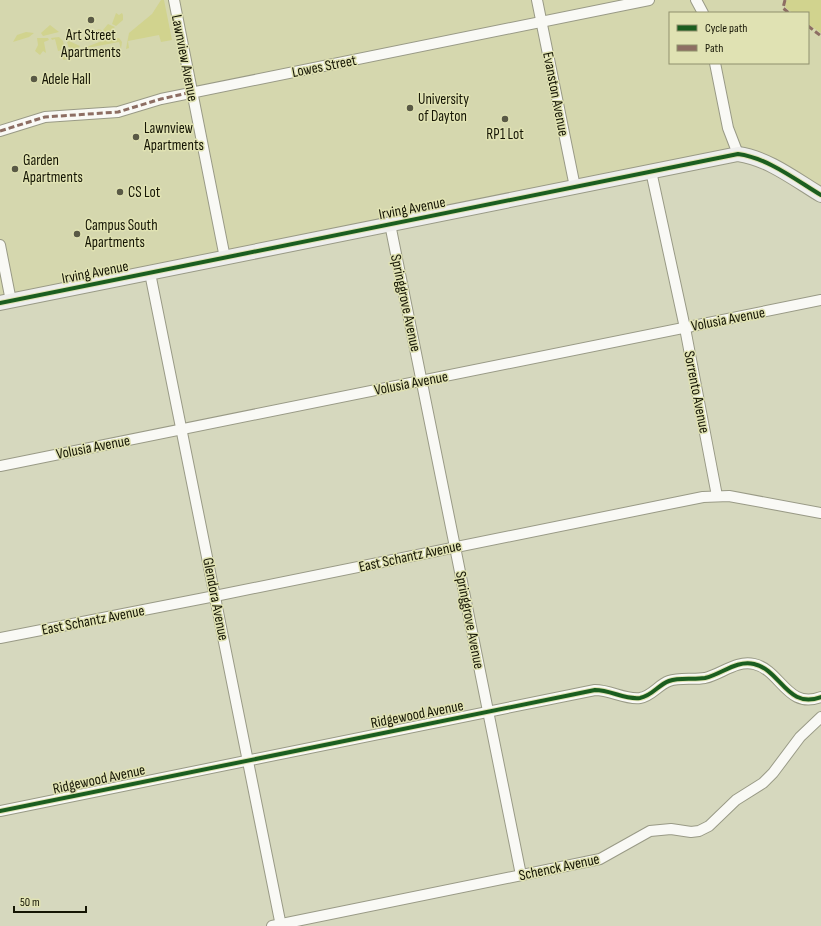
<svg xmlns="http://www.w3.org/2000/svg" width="821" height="926" font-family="'Sofia Sans Condensed',sans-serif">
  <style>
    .built { fill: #d5d7ae; fill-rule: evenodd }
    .green { fill: #d1d38e }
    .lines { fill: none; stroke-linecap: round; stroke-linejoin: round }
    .street-casing { stroke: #999a86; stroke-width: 12 }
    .secondary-casing { stroke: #999a86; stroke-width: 16 }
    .street { stroke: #f9f9f5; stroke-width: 10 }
    .secondary { stroke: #eeeeec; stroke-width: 14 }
    .quiet { stroke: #8d6e63; stroke-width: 3; stroke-dasharray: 6 3; stroke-linecap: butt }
    .cycleway-casing { stroke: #e0e2b3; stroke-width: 6 }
    .cycleway { stroke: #1b5e20; stroke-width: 4 }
    .poi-dot { fill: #595945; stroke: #e0e2b3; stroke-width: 1.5 }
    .labels { text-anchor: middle; stroke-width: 3; stroke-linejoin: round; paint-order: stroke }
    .poi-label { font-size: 15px; fill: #151504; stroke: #e0e2b3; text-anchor: start }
    .street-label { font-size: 15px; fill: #151504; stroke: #e0e2b3 }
  </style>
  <rect width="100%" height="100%" fill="#d6d8be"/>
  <path class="built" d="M 0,0 L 821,0 L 821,195 L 748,155 L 0,303 ZM 670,13 L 808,13 L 808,63 L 670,63 Z"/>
  <g class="green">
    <path d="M 161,0 L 164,0 L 172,40 L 161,42 L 159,35 L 128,41 L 129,48 L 126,49 L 129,33 L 152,14 Z"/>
    <path d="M 787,0 L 821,0 L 821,33 L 808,24 L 808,13 L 793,13 L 786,8 L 785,3 Z"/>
    <path d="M 116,13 L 119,15 L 122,13 L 123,15 L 123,20 L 116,26 L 112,24 Z"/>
    <path d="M 108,24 L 115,27 L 106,35 L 103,30 Z"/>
    <path d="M 50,25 L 59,32 L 43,36 L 41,33 Z"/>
    <circle cx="99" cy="34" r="4.5"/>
    <path d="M 26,32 L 34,33 L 29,37 L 13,42 L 17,35 Z"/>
    <path d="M 59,37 L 63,41 L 67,59 L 64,60 L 61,57 L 62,50 L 58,51 L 55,39 L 52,40 L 51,38 Z"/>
    <path d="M 37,38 L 48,38 L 49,40 L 44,42 L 46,53 L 43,51 L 40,55 L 35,51 L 38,45 Z"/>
    <path d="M 119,38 L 122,42 L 121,49 L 119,42 L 87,48 L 89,46 L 107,39 Z"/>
    <path d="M 69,41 L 80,46 L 71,56 L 67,42 Z"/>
  </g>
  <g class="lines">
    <defs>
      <g id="street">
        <path d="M 174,0 L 225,258"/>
        <path d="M 537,0 L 575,187"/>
        <path d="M 696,0 L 703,13"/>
        <path d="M 715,63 L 728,128 L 738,154"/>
        <path d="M 0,131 L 45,117 L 118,112 L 161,99 L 649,0"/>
        <path d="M 651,171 L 685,328 L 717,496"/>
        <path d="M 390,224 L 521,875"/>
        <path d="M 0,245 L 11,301"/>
        <path d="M 150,273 L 281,926"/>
        <path d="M 0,466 L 821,300"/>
        <path d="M 0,638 L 215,596 L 703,497 L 729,496 L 821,513"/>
        <path d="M 0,811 L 595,690 C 611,690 625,700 640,698 C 652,696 658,685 669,681 C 680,677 693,680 705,678 C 722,674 736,660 754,664 C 781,670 787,710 821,697"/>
        <path d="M 272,926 L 600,859 L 650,831 L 671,829 L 691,832 L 699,831 L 709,826 L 736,800 L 763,783 L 773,773 L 800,737 L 821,717"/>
      </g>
      <path id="secondary" d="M 0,303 L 738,154 C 768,158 796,180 821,195"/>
    </defs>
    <use href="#street" class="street-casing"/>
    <use href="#secondary" class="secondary-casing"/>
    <use href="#street" class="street"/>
    <use href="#secondary" class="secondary"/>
    <g class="quiet">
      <path d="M 785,0 L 783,8 L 789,13"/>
      <path d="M 808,26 L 821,36"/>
      <path d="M 0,131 L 45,117 L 118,112 L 161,99 L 192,92"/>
    </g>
    <defs>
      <g id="cycleway">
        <path d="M 0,303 L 738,154 C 768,158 796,180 821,195"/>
        <path d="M 0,811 L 595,690 C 611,690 625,700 640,698 C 652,696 658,685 669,681 C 680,677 693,680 705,678 C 722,674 736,660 754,664 C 781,670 787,710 821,697"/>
      </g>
    </defs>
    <use href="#cycleway" class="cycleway-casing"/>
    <use href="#cycleway" class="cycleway"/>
  </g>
  <g class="poi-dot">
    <circle cx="91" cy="20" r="4"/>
    <circle cx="34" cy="79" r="4"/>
    <circle cx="410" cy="108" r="4"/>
    <circle cx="505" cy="119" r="4"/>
    <circle cx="136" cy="137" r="4"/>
    <circle cx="15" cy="169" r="4"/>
    <circle cx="120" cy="192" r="4"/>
    <circle cx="77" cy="234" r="4"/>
  </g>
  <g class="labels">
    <g class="poi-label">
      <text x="91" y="40" text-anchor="middle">Art Street<tspan x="91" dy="17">Apartments</tspan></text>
      <text x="42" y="84">Adele Hall</text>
      <text x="418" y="104">University<tspan x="418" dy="17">of Dayton</tspan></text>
      <text x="144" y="133">Lawnview<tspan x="144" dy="17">Apartments</tspan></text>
      <text x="505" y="139" text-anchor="middle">RP1 Lot</text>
      <text x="23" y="165">Garden<tspan x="23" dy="17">Apartments</tspan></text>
      <text x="128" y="197">CS Lot</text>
      <text x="85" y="230">Campus South<tspan x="85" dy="17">Apartments</tspan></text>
    </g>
    <g class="street-label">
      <text transform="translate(185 58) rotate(79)" y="5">Lawnview Avenue</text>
      <text transform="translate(324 66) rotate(-11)" y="5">Lowes Street</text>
      <text transform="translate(556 94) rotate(79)" y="5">Evanston Avenue</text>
      <text transform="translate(412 208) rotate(-11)" y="5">Irving Avenue</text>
      <text transform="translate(95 272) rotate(-11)" y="5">Irving Avenue</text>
      <text transform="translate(406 303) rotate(78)" y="5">Springgrove Avenue</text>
      <text transform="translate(728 319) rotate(-11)" y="5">Volusia Avenue</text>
      <text transform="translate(411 383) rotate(-11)" y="5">Volusia Avenue</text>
      <text transform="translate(697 392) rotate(79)" y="5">Sorrento Avenue</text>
      <text transform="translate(93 447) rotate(-11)" y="5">Volusia Avenue</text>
      <text transform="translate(410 556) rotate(-12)" y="5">East Schantz Avenue</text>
      <text transform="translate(216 599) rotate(79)" y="5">Glendora Avenue</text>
      <text transform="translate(93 620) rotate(-11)" y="5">East Schantz Avenue</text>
      <text transform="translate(470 620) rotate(79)" y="5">Springgrove Avenue</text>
      <text transform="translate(417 714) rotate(-11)" y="5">Ridgewood Avenue</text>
      <text transform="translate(99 779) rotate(-12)" y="5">Ridgewood Avenue</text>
      <text transform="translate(559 867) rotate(-12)" y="5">Schenck Avenue</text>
    </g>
  </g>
  <rect x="669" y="12" width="140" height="52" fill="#e0e2b3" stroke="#8f906d"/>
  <rect x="677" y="25" width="20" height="6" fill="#1b5e20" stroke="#8f906d"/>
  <text x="705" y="32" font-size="12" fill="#151504">Cycle path</text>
  <rect x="677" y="45" width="20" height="6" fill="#8d6e63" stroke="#8f906d"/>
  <text x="705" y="52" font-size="12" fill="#151504">Path</text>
  <path d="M14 906v6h72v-6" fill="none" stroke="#151504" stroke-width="2"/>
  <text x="20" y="906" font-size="12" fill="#151504" stroke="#e0e2b3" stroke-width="3" paint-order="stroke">50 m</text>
</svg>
